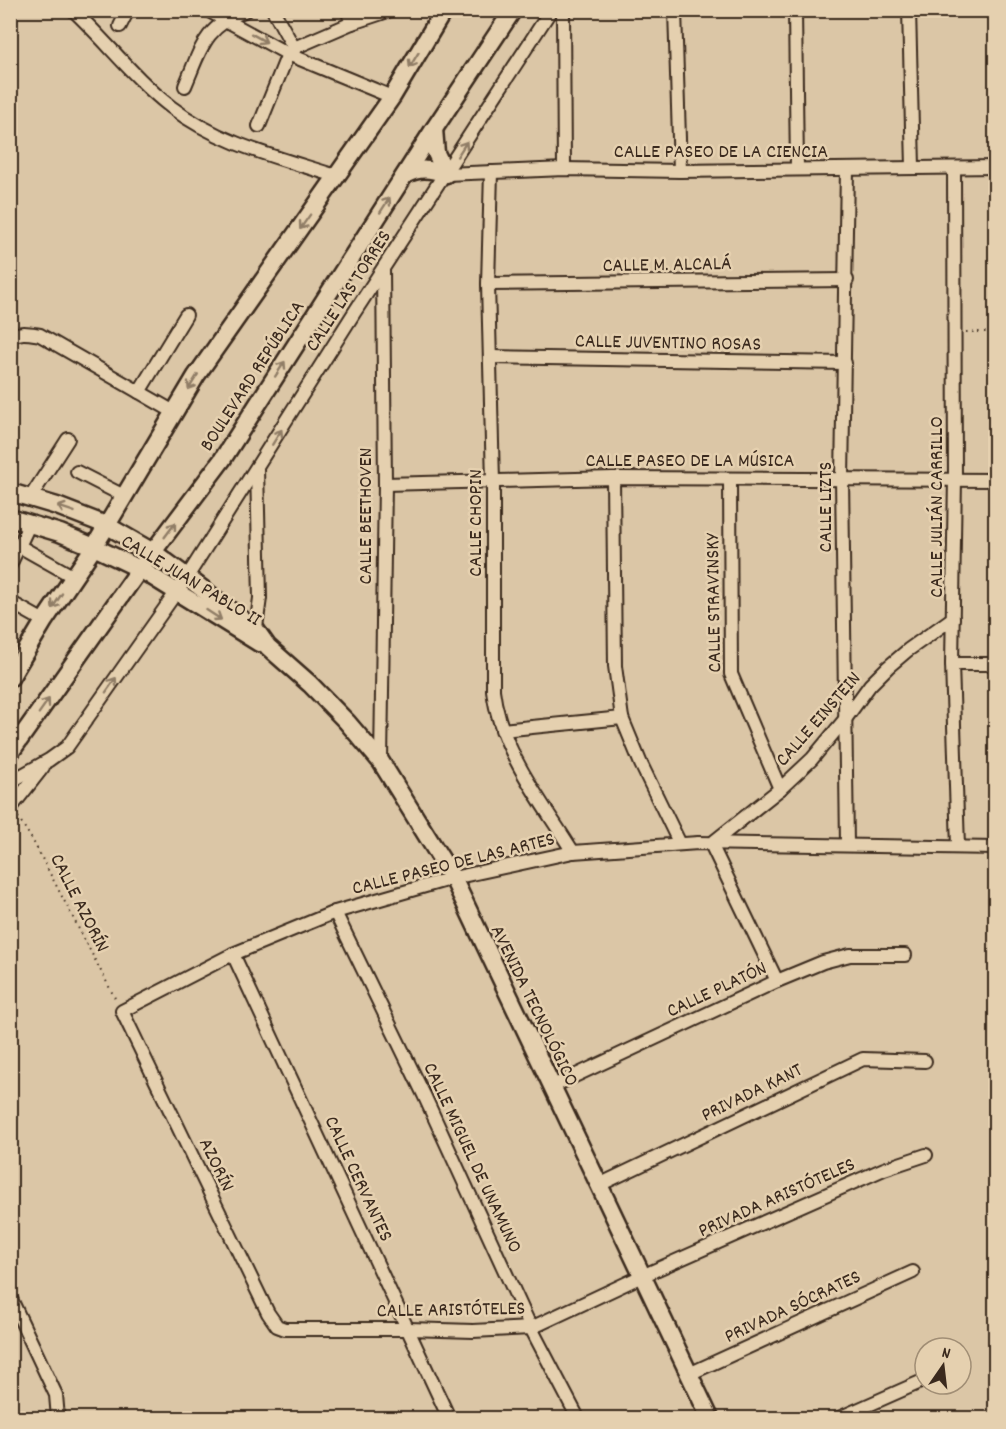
<svg xmlns="http://www.w3.org/2000/svg" width="1006" height="1429" font-family="Dekko,sans-serif">
  <style>
    .lines { fill: none; stroke-linecap: round; stroke-linejoin: round }
    .minor-casing { stroke: #3b2a1e; stroke-width: 16 }
    .major-casing { stroke: #3b2a1e; stroke-width: 21 }
    .path { stroke: #3b2a1e; stroke-width: 2; stroke-dasharray: 1.5 4.5; stroke-linecap: butt }
    .minor { stroke: #e5d0af; stroke-width: 12 }
    .major { stroke: #e5d0af; stroke-width: 16 }
    .oneway { stroke: #907d66 }
    .labels { text-anchor: middle; stroke-width: 5; stroke-linejoin: round; paint-order: stroke }
    .street-label { font-size: 20px; fill: #3b2a1e; stroke: #e5d0af }
  </style>
  <rect width="100%" height="100%" fill="#dbc6a6"/>
  <filter id="ink" filterUnits="userSpaceOnUse"><feTurbulence type="fractalNoise" baseFrequency=".0167" numOctaves="2"/><feDisplacementMap in="SourceGraphic" scale="12" xChannelSelector="R" yChannelSelector="G"/><feConvolveMatrix kernelMatrix="1 2 1 2 8 2 1 2 1" color-interpolation-filters="sRGB"/></filter>
  <g filter="url(#ink)">
    <g class="lines">
      <defs>
        <g id="minor">
          <path d="M 73,10 C 107,42 135,79 171,107 C 219,144 280,158 336,176"/>
          <path d="M 207,10 L 288,54 L 392,97"/>
          <path d="M 273,10 L 294,48"/>
          <path d="M 347,10 L 352,23"/>
          <path d="M 563,10 L 564,169"/>
          <path d="M 675,10 L 680,171"/>
          <path d="M 795,10 L 797,169"/>
          <path d="M 909,10 L 913,167"/>
          <path d="M 120,26 L 128,10"/>
          <path d="M 185,86 C 202,46 204,28 246,10"/>
          <path d="M 259,126 L 288,54 L 294,48 L 352,23 L 391,10"/>
          <path d="M 954,168 L 955,478 L 952,664 L 958,847"/>
          <path d="M 491,172 L 488,284 L 493,482 L 493,690 C 500,750 542,802 573,852"/>
          <path d="M 446,174 L 564,169 L 680,171 L 996,167"/>
          <path d="M 488,284 L 847,280"/>
          <path d="M 10,337 C 21,331 28,333 40,335 L 174,412"/>
          <path d="M 491,357 L 845,363"/>
          <path d="M 139,392 L 186,315"/>
          <path d="M 77,472 L 124,496"/>
          <path d="M 613,478 L 615,666 L 622,718 L 641,764 L 680,844"/>
          <path d="M 730,479 L 731,674 L 780,789"/>
          <path d="M 385,484 L 613,478 L 996,480"/>
          <path d="M 30,498 L 68,439"/>
          <path d="M 19,546 L 74,577"/>
          <path d="M 10,565 L 30,523"/>
          <path d="M 10,602 L 44,621"/>
          <path d="M 255,635 L 260,598 L 257,468"/>
          <path d="M 952,664 L 996,664"/>
          <path d="M 502,730 L 622,718"/>
          <path d="M 381,762 L 385,484 L 383,269"/>
          <path d="M 10,782 L 49,760 L 67,747 L 187,577 L 354,313 L 551,10"/>
          <path d="M 10,809 L 43,767"/>
          <path d="M 847,844 L 842,478 L 847,169"/>
          <path d="M 335,912 L 424,1095 L 531,1328 L 578,1418"/>
          <path d="M 233,954 L 449,1418"/>
          <path d="M 777,981 L 711,844 L 780,789 L 812,759 L 846,718 L 870,685 L 888,667 L 908,650 L 953,618"/>
          <path d="M 551,1087 L 777,981 L 823,962 L 850,955 L 905,955"/>
          <path d="M 926,1155 L 884,1169 L 642,1276 L 531,1328 L 473,1331 L 409,1329 L 285,1329 L 277,1326 L 268,1313 L 122,1011 L 233,954 L 335,912 L 453,878 L 573,852 L 698,843 L 996,848"/>
          <path d="M 599,1185 L 863,1059 L 925,1061"/>
          <path d="M 10,1297 L 56,1395 L 58,1418"/>
          <path d="M 689,1374 L 913,1272"/>
          <path d="M 839,1418 L 925,1380"/>
        </g>
        <g id="major">
          <path d="M 434,129 L 436,153 L 446,174"/>
          <path d="M 405,175 C 420,167 430,169 446,174"/>
          <path d="M 10,492 L 57,506 L 106,525 L 153,552 L 187,577 L 256,630 L 268,647 L 310,684 L 347,722 L 381,762 L 453,878 L 710,1418"/>
          <path d="M 10,518 L 60,533 L 94,547 L 140,569 L 259,643"/>
          <path d="M 10,678 L 44,621 L 94,547 L 196,376 L 392,97 L 444,10"/>
          <path d="M 10,753 L 140,569 L 222,460 L 434,129 L 513,10"/>
        </g>
      </defs>
      <use href="#minor" class="minor-casing"/>
      <use href="#major" class="major-casing"/>
      <g class="path">
        <path d="M 966,332 L 996,332"/>
        <path d="M 18,817 L 33,841 L 116,1000"/>
      </g>
      <use href="#minor" class="minor"/>
      <use href="#major" class="major"/>
    </g>
    <defs><path id="oneway-shaft" d="M-6 0H5M1.5-3L5.5 0L1.5 3" fill="none" stroke-width="1.6" stroke-linecap="round" stroke-linejoin="round" transform="scale(1.5)"/></defs>
    <g class="oneway">
      <use href="#oneway-shaft" transform="translate(259 38) rotate(29)"/>
      <use href="#oneway-shaft" transform="translate(414 60) rotate(121)"/>
      <use href="#oneway-shaft" transform="translate(462 149) rotate(-57)"/>
      <use href="#oneway-shaft" transform="translate(385 205) rotate(-57)"/>
      <use href="#oneway-shaft" transform="translate(305 222) rotate(125)"/>
      <use href="#oneway-shaft" transform="translate(280 369) rotate(-57)"/>
      <use href="#oneway-shaft" transform="translate(193 382) rotate(122)"/>
      <use href="#oneway-shaft" transform="translate(277 437) rotate(-58)"/>
      <use href="#oneway-shaft" transform="translate(66 509) rotate(-161)"/>
      <use href="#oneway-shaft" transform="translate(170 530) rotate(-53)"/>
      <use href="#oneway-shaft" transform="translate(57 601) rotate(124)"/>
      <use href="#oneway-shaft" transform="translate(214 615) rotate(33)"/>
      <use href="#oneway-shaft" transform="translate(111 685) rotate(-55)"/>
      <use href="#oneway-shaft" transform="translate(44 706) rotate(-55)"/>
    </g>
  </g>
  <g class="labels">
    <g class="street-label">
      <text x="721" y="157">CALLE PASEO DE LA CIENCIA</text>
      <text transform="translate(667 263) rotate(-1)" y="7">CALLE M. ALCALÁ</text>
      <text transform="translate(347 290) rotate(-57)" y="7">CALLE LAS TORRES</text>
      <text transform="translate(668 341) rotate(1)" y="7">CALLE JUVENTINO ROSAS</text>
      <text transform="translate(251 375) rotate(-57)" y="7">BOULEVARD REPÚBLICA</text>
      <text x="690" y="466">CALLE PASEO DE LA MÚSICA</text>
      <text transform="translate(824 507) rotate(-90)" y="7">CALLE LIZTS</text>
      <text transform="translate(935 507) rotate(-90)" y="7">CALLE JULIÁN CARRILLO</text>
      <text transform="translate(364 516) rotate(-90)" y="7">CALLE BEETHOVEN</text>
      <text transform="translate(474 523) rotate(-90)" y="7">CALLE CHOPIN</text>
      <text transform="translate(192 579) rotate(31)" y="7">CALLE JUAN PABLO II</text>
      <text transform="translate(712 603) rotate(-91)" y="7">CALLE STRAVINSKY</text>
      <text transform="translate(817 718) rotate(-49)" y="7">CALLE EINSTEIN</text>
      <text transform="translate(453 862) rotate(-14)" y="7">CALLE PASEO DE LAS ARTES</text>
      <text transform="translate(81 902) rotate(63)" y="7">CALLE AZORÍN</text>
      <text transform="translate(716 988) rotate(-25)" y="7">CALLE PLATÓN</text>
      <text transform="translate(536 1005) rotate(64)" y="7">AVENIDA TECNOLÓGICO</text>
      <text transform="translate(751 1091) rotate(-26)" y="7">PRIVADA KANT</text>
      <text transform="translate(474 1157) rotate(65)" y="7">CALLE MIGUEL DE UNAMUNO</text>
      <text transform="translate(218 1164) rotate(64)" y="7">AZORÍN</text>
      <text transform="translate(360 1178) rotate(65)" y="7">CALLE CERVANTES</text>
      <text transform="translate(776 1196) rotate(-24)" y="7">PRIVADA ARISTÓTELES</text>
      <text transform="translate(792 1305) rotate(-25)" y="7">PRIVADA SÓCRATES</text>
      <text transform="translate(451 1308) rotate(-1)" y="7">CALLE ARISTÓTELES</text>
    </g>
  </g>
  <rect width="1006" height="1429" fill="none" stroke="#e5d0af" stroke-width="36"/>
  <rect x="18" y="18" width="970" height="1393" fill="none" stroke="#3b2a1e" stroke-width="2" filter="url(#ink)"/>
  <g transform="translate(943 1366) rotate(14)"><circle r="28" fill="#e5d0af" stroke="#a18e75" stroke-width="1.5"/>
  <path d="M0-4.5L10 22L0 15L-10 22Z" fill="#3b2a1e"/>
  <text y="-9" font-size="16" font-weight="bold" text-anchor="middle" fill="#3b2a1e">N</text>
  </g>
</svg>
